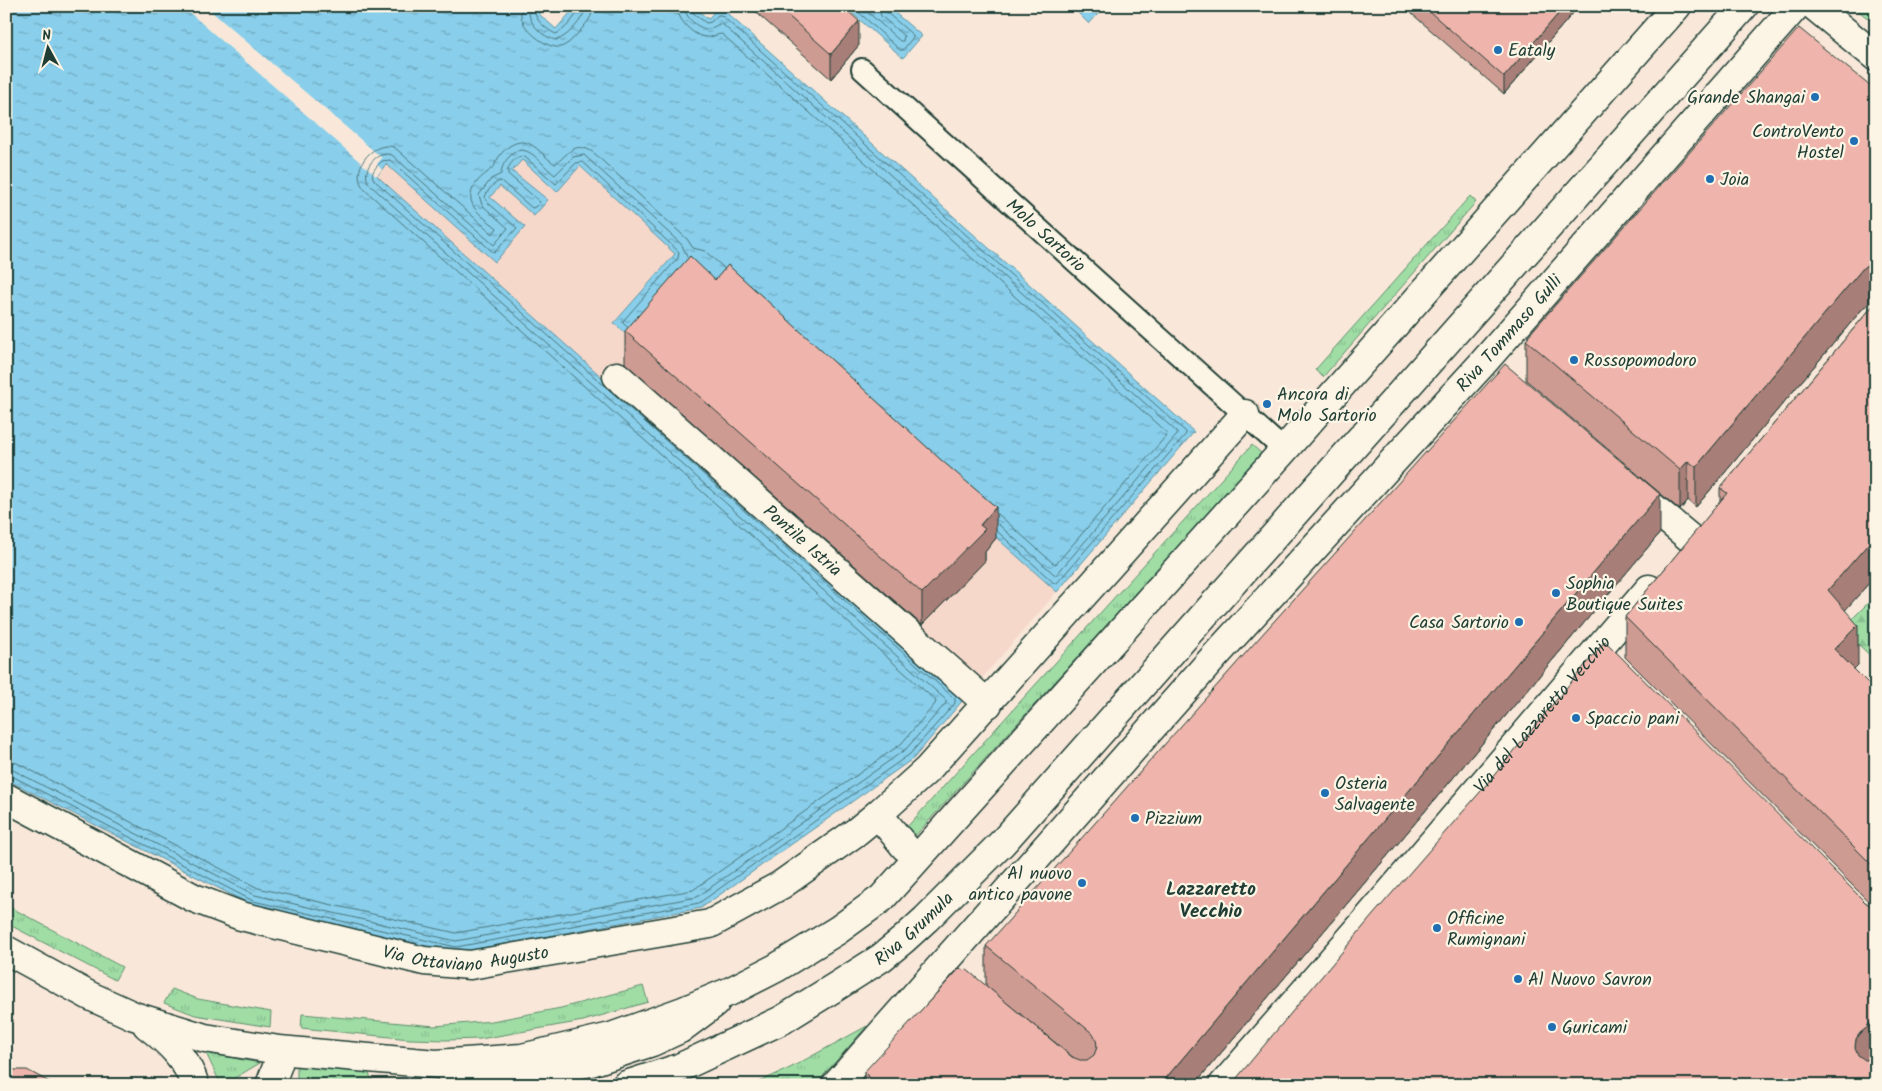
<svg xmlns="http://www.w3.org/2000/svg" width="1882" height="1091" font-family="Kalam,sans-serif">
  <style>
    .built { fill: #f6d8cb }
    .grass { fill: url(#grass-tufts); stroke: #5f8d6c }
    .forest { fill: url(#forest-firs); stroke: #5f8d6c }
    .water { fill: url(#water-ripples); stroke: #5f94a1 }
    .pier { fill: #f9e8d9 }
    .lines { fill: none; stroke-linecap: round; stroke-linejoin: round }
    .shore { stroke: #49777d; stroke-width: 1 }
    .service-casing { stroke: #1f3d34; stroke-width: 24 }
    .pedestrian-casing { stroke: #1f3d34; stroke-width: 31 }
    .minor-casing { stroke: #1f3d34; stroke-width: 31 }
    .primary-casing { stroke: #1f3d34; stroke-width: 31 }
    .service { stroke: #fcf5e5; stroke-width: 20 }
    .pedestrian { stroke: #fcf5e5; stroke-width: 28 }
    .minor { stroke: #fcf5e5; stroke-width: 28 }
    .primary { stroke: #fcf5e5; stroke-width: 28 }
    .wall { fill: #ce9b93; stroke: #1f3d34 }
    .shaded-wall { fill: #a77e78; stroke: #1f3d34 }
    .building { fill: #efb4ab; stroke: #1f3d34 }
    .poi-dot { fill: #1f6fb2; stroke: #fcf5e5; stroke-width: 2 }
    .labels { text-anchor: middle; stroke-width: 4.5; stroke-linejoin: round; paint-order: stroke }
    .poi-label { font-size: 18px; fill: #1f3d34; stroke: #fcf5e5; text-anchor: start }
    .street-label { font-size: 18px; fill: #1f3d34; stroke: #fcf5e5 }
    .neighbourhood-label { font-size: 19px; font-weight: bold; fill: #1f3d34; stroke: #fcf5e5 }
  </style>
  <defs>
    <pattern id="grass-tufts" width="24" height="20" patternUnits="userSpaceOnUse" patternTransform="scale(1.25)"><rect width="24" height="20" fill="#9fdda5"/><path d="M3 7l-1-3M5 7V3M7 7l1-3M15 17l-1-3M17 17v-4M19 17l1-3" fill="none" stroke="#88bf8f"/></pattern>
    <pattern id="forest-firs" width="22" height="20" patternUnits="userSpaceOnUse" patternTransform="scale(1.25)"><rect width="22" height="20" fill="#9fdda5"/><path d="M5 1l3.5 6h-7zM16 11l3.5 6h-7z" fill="#88bf8f"/></pattern>
    <pattern id="water-ripples" width="26" height="14" patternUnits="userSpaceOnUse" patternTransform="scale(1.25)"><rect width="26" height="14" fill="#89ceea"/><path d="M2 4q2-2 4 0t4 0M15 11q2-2 4 0t4 0" fill="none" stroke="#6fa8be"/></pattern>
  </defs>
  <rect width="100%" height="100%" fill="#f9e8d9"/>
  <filter id="ink" filterUnits="userSpaceOnUse"><feTurbulence type="fractalNoise" baseFrequency=".02" numOctaves="2"/><feDisplacementMap in="SourceGraphic" scale="10" xChannelSelector="R" yChannelSelector="G"/><feConvolveMatrix kernelMatrix="1 2 1 2 8 2 1 2 1" color-interpolation-filters="sRGB"/></filter>
  <g filter="url(#ink)">
    <path class="built" d="M 521,160 L 580,166 L 675,254 L 614,323 L 630,337 L 694,266 L 1057,592 L 963,700 L 376,176 L 386,164 L 495,261 L 525,227 L 489,197 L 500,186 L 548,200 L 512,171 Z"/>
    <g class="grass">
      <path d="M 1857,6 L 1876,6 L 1876,25 L 1855,8 Z"/>
      <path d="M 1470,196 L 1476,202 L 1323,377 L 1315,370 Z"/>
      <path d="M 1252,445 L 1262,454 L 915,836 L 907,827 Z"/>
      <path d="M 6,905 L 122,967 L 115,980 L 6,923 Z"/>
      <path d="M 643,986 L 648,1002 L 583,1021 L 480,1039 L 447,1040 L 410,1039 L 301,1028 L 302,1014 L 435,1026 L 492,1021 L 561,1008 Z"/>
      <path d="M 172,989 L 198,999 L 271,1012 L 270,1027 L 195,1015 L 164,1003 Z"/>
      <path d="M 867,1026 L 815,1085 L 752,1085 L 790,1068 Z"/>
      <path d="M 206,1053 L 260,1063 L 223,1085 L 221,1085 Z"/>
      <path d="M 297,1066 L 368,1072 L 375,1085 L 297,1085 Z"/>
    </g>
    <path class="forest" d="M 1876,595 L 1876,661 L 1842,629 Z"/>
    <g class="water">
      <path d="M 6,6 L 545,6 L 539,14 L 556,29 L 576,6 L 693,6 L 708,19 L 719,6 L 1194,432 L 1057,592 L 694,267 L 630,338 L 614,323 L 675,254 L 580,166 L 557,192 L 522,160 L 512,171 L 548,200 L 534,216 L 500,186 L 490,197 L 525,227 L 495,262 L 386,164 L 377,176 L 963,700 L 914,758 L 701,908 L 456,953 L 251,905 L 6,779 Z"/>
      <path d="M 844,6 L 887,6 L 922,36 L 903,58 Z"/>
      <path d="M 1071,6 L 1105,6 L 1089,24 Z"/>
    </g>
    <path class="pier" d="M 182,6 L 205,6 L 382,158 L 377,164 L 382,170 L 376,176 Z"/>
    <g class="lines">
      <g class="shore">
        <path d="M 522,6 C 521,12 520,16 523,22 C 527,32 548,49 560,47 C 569,45 575,36 581,30 C 587,22 593,17 593,6"/>
        <path d="M 530,6 C 524,20 543,38 556,40 C 567,38 585,18 586,6"/>
        <path d="M 539,6 L 535,12 C 535,20 548,31 556,34 C 564,31 578,15 580,6"/>
        <path d="M 677,6 C 677,19 692,36 706,37 C 712,38 717,34 722,34 L 1167,433 L 1166,436 L 1056,564 L 1053,563 L 998,514"/>
        <path d="M 684,6 C 685,18 699,30 710,29 L 719,24 L 722,24 L 1177,432 L 1177,435 L 1056,575 L 1054,574 L 998,524"/>
        <path d="M 690,6 L 692,12 L 706,23 L 711,22 L 718,15 L 721,15 L 1186,432 L 1186,434 L 1057,583 L 1054,583 L 998,532"/>
        <path d="M 852,6 L 900,50 L 903,50 L 914,36 L 886,12 L 884,6"/>
        <path d="M 861,6 L 900,41 L 903,41 L 904,36 L 881,16 L 878,6"/>
        <path d="M 6,761 L 17,763 L 258,888 L 456,933 L 693,890 L 901,744 L 935,704 L 936,701 L 365,190 C 348,172 371,140 394,147 L 493,234 L 497,228 C 488,220 474,213 471,200 C 469,189 479,178 488,172 C 488,171 493,168 494,167 C 495,165 495,162 497,160 C 502,151 512,141 524,142 C 536,144 545,158 555,164 C 568,155 574,139 594,153 L 687,239 L 693,248 L 705,251 L 724,268"/>
        <path d="M 6,768 L 13,770 L 255,895 L 456,941 L 697,897 L 906,749 L 946,703 L 946,700 L 370,185 C 359,172 376,149 392,155 L 494,245 L 508,228 L 482,205 L 479,195 L 491,179 L 501,174 C 502,166 504,162 510,156 C 526,138 542,166 555,175 L 573,157 L 584,155 L 682,245 L 687,257"/>
        <path d="M 6,775 L 10,775 L 253,901 L 456,947 L 699,903 L 910,754 L 955,703 L 955,699 L 374,180 C 369,173 377,166 382,161 L 390,160 L 494,253 L 517,228 L 486,201 L 485,197 C 487,191 494,182 501,181 L 532,208 L 535,207 L 540,202 L 508,174 L 508,168 C 512,162 517,154 525,157 L 556,184 L 576,163 L 583,162 L 679,252 L 678,258 L 623,321 L 623,323 L 627,327"/>
      </g>
      <defs>
        <g id="service">
          <path id="s1" d="M 862,69 L 1284,450"/>
        </g>
        <g id="pedestrian">
          <path id="s2" d="M 617,376 L 988,704"/>
          <path id="s3" d="M 6,799 L 7,798 L 194,898 L 241,916 L 424,961 L 470,965 L 710,924 L 781,885 L 856,832 L 878,814 L 905,847"/>
          <path d="M 878,814 L 927,770 L 1245,414"/>
          <path d="M 270,1085 L 278,1064"/>
        </g>
        <g id="minor">
          <path d="M 1814,6 L 1876,57"/>
          <path d="M 1632,490 L 1691,539"/>
          <path d="M 451,1085 L 505,1079 L 591,1062 L 652,1042 L 680,1029 L 715,1003"/>
          <path id="s4" d="M 836,1085 L 1215,656 L 1482,364 L 1796,6"/>
          <path id="s5" d="M 1223,1085 L 1365,922 L 1649,589"/>
        </g>
        <g id="primary">
          <path d="M 6,950 L 90,996 L 134,1016 L 205,1038 L 279,1050 L 436,1064 L 522,1058 L 611,1037 L 683,1011 L 731,991 L 776,968 L 838,930 L 882,898 L 1284,450 L 1677,6"/>
          <path d="M 147,1025 C 168,1041 187,1059 195,1085"/>
          <path id="s6" d="M 626,1085 L 679,1068 L 782,1020 L 837,986 L 881,958 L 903,940 L 926,919 L 1003,842 L 1744,6"/>
        </g>
      </defs>
      <use href="#service" class="service-casing"/>
      <use href="#pedestrian" class="pedestrian-casing"/>
      <use href="#minor" class="minor-casing"/>
      <use href="#primary" class="primary-casing"/>
      <use href="#service" class="service"/>
      <use href="#pedestrian" class="pedestrian"/>
      <use href="#minor" class="minor"/>
      <use href="#primary" class="primary"/>
    </g>
    <g class="wall">
      <path d="M 749,6 L 842,6 L 859,45 L 831,79 Z"/>
      <path d="M 1403,6 L 1579,6 L 1504,94 Z"/>
      <path d="M 1876,91 L 1876,575 L 1845,610 L 1858,665 L 1854,669 L 1876,691 L 1876,1085 L 1865,902 L 1871,906 L 1873,906 L 1625,657 L 1625,617 L 1720,502 L 1720,488 L 1876,302 L 1870,303 L 1864,307 L 1696,507 L 1688,500 L 1680,510 L 1526,380 L 1526,340 L 1528,338 L 1528,336 Z"/>
      <path d="M 625,331 L 996,538 L 985,552 L 985,561 L 922,625 L 625,363 Z"/>
      <path d="M 1660,533 L 1194,1085 L 862,1085 L 864,1082 L 864,1072 L 1072,1057 L 1074,1058 L 986,986 L 986,946 Z"/>
    </g>
    <g class="shaded-wall">
      <path d="M 1565,6 L 1579,6 L 1504,94 L 1504,77 Z"/>
      <path d="M 859,21 L 859,45 L 831,79 L 831,54 Z"/>
      <path d="M 1870,263 L 1870,303 L 1864,307 L 1696,507 L 1696,467 L 1864,267 Z"/>
      <path d="M 1688,461 L 1688,500 L 1680,510 L 1680,470 Z"/>
      <path d="M 1660,494 L 1660,533 L 1194,1085 L 1160,1085 Z"/>
      <path d="M 996,507 L 996,538 L 985,552 L 985,561 L 922,625 L 922,593 Z"/>
      <path d="M 1876,535 L 1876,575 L 1828,630 L 1828,590 Z"/>
      <path d="M 1858,625 L 1858,665 L 1834,689 L 1834,649 Z"/>
      <path d="M 1876,1019 L 1876,1059 L 1860,1073 L 1855,1047 L 1856,1039 L 1867,1026 Z"/>
    </g>
    <g class="building">
      <path d="M 777,6 L 842,6 L 859,21 L 831,54 Z"/>
      <path d="M 1423,6 L 1565,6 L 1504,77 Z"/>
      <path d="M 1799,28 L 1876,91 L 1876,262 L 1870,263 L 1864,267 L 1696,467 L 1688,461 L 1680,470 L 1526,340 L 1529,337 L 1528,336 Z"/>
      <path d="M 690,256 L 715,280 L 728,265 L 940,459 L 996,507 L 980,525 L 985,529 L 922,593 L 625,331 Z"/>
      <path d="M 1876,302 L 1876,535 L 1828,590 L 1858,625 L 1834,649 L 1876,691 L 1876,869 L 1625,617 L 1727,493 L 1720,488 Z"/>
      <path d="M 1505,364 L 1660,494 L 1160,1085 L 862,1085 L 869,1077 L 864,1072 L 960,968 L 964,971 L 966,969 L 1072,1057 L 1080,1060 L 1087,1060 L 1094,1055 L 1097,1047 L 1096,1039 L 1092,1033 L 986,946 L 1259,638 Z"/>
      <path d="M 1605,641 L 1865,902 L 1871,906 L 1876,906 L 1876,1019 L 1867,1026 L 1868,1027 L 1860,1033 L 1856,1039 L 1855,1047 L 1858,1055 L 1865,1060 L 1873,1060 L 1876,1059 L 1876,1085 L 1231,1085 L 1373,915 L 1481,791 Z"/>
      <path d="M 6,1065 L 15,1070 L 27,1070 L 55,1085 L 6,1085 Z"/>
    </g>
  </g>
  <g class="poi-dot">
    <circle cx="1498" cy="50" r="5"/>
    <circle cx="1815" cy="97" r="5"/>
    <circle cx="1854" cy="141" r="5"/>
    <circle cx="1710" cy="179" r="5"/>
    <circle cx="1574" cy="360" r="5"/>
    <circle cx="1267" cy="404" r="5"/>
    <circle cx="1556" cy="593" r="5"/>
    <circle cx="1519" cy="622" r="5"/>
    <circle cx="1576" cy="718" r="5"/>
    <circle cx="1325" cy="793" r="5"/>
    <circle cx="1135" cy="818" r="5"/>
    <circle cx="1082" cy="883" r="5"/>
    <circle cx="1437" cy="928" r="5"/>
    <circle cx="1518" cy="979" r="5"/>
    <circle cx="1552" cy="1027" r="5"/>
  </g>
  <g class="labels">
    <g class="poi-label">
      <text x="1508" y="56">Eataly</text>
      <text x="1805" y="103" text-anchor="end">Grande Shangai</text>
      <text x="1844" y="137" text-anchor="end">ControVento<tspan x="1844" dy="21">Hostel</tspan></text>
      <text x="1720" y="185">Joia</text>
      <text x="1584" y="366">Rossopomodoro</text>
      <text x="1277" y="400">Ancora di<tspan x="1277" dy="21">Molo Sartorio</tspan></text>
      <text x="1566" y="589">Sophia<tspan x="1566" dy="21">Boutique Suites</tspan></text>
      <text x="1509" y="628" text-anchor="end">Casa Sartorio</text>
      <text x="1586" y="724">Spaccio pani</text>
      <text x="1335" y="789">Osteria<tspan x="1335" dy="21">Salvagente</tspan></text>
      <text x="1145" y="824">Pizzium</text>
      <text x="1072" y="879" text-anchor="end">Al nuovo<tspan x="1072" dy="21">antico pavone</tspan></text>
      <text x="1447" y="924">Officine<tspan x="1447" dy="21">Rumignani</tspan></text>
      <text x="1528" y="985">Al Nuovo Savron</text>
      <text x="1562" y="1033">Guricami</text>
    </g>
    <g class="street-label">
      <text dy="6" stroke="none"><textPath href="#s1" startOffset="248">Molo Sartorio</textPath></text>
      <text dy="6" stroke="none"><textPath href="#s4" startOffset="1009">Riva Tommaso Gulli</textPath></text>
      <text dy="6" stroke="none"><textPath href="#s2" startOffset="248">Pontile Istria</textPath></text>
      <text dy="6" stroke="none"><textPath href="#s5" startOffset="489">Via del Lazzaretto Vecchio</textPath></text>
      <text dy="6" stroke="none"><textPath href="#s6" startOffset="330">Riva Grumula</textPath></text>
      <text dy="6" stroke="none"><textPath href="#s3" startOffset="494">Via Ottaviano Augusto</textPath></text>
    </g>
    <g class="neighbourhood-label">
      <text x="1211" y="895">Lazzaretto<tspan x="1211" dy="22">Vecchio</tspan></text>
    </g>
  </g>
  <rect width="1882" height="1091" fill="none" stroke="#fcf5e5" stroke-width="25"/>
  <rect x="12" y="12" width="1857" height="1066" fill="none" stroke="#1f3d34" stroke-width="2" filter="url(#ink)"/>
  <g transform="translate(48 48) rotate(353)" stroke="#fcf5e5" stroke-width="4" paint-order="stroke">
  <path d="M0-4L9 19L0 12L-9 19Z" fill="#1f3d34"/>
  <text y="-8" font-size="14" font-weight="bold" text-anchor="middle" fill="#1f3d34">N</text>
  </g>
</svg>
